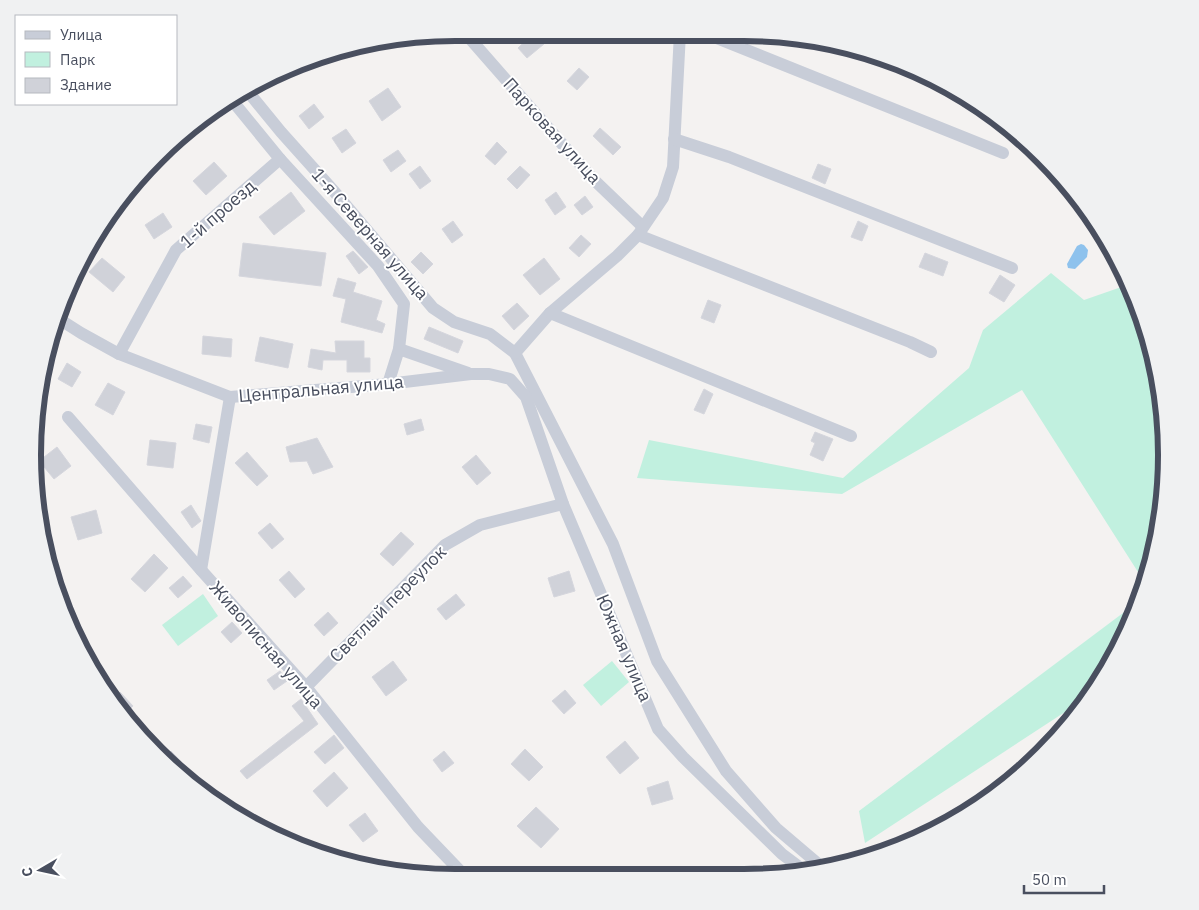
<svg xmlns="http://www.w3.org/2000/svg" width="1199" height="910" font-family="'IBM Plex Sans',sans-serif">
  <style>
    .green { fill: #c1f0df }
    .water { fill: #8ec2ed }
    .building { fill: #d0d2d9; stroke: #d5d6dd }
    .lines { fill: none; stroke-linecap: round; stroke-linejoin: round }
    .minor { stroke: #c8cdd8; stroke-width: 12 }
    .labels { text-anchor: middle; stroke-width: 4; stroke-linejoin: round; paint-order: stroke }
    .street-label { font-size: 18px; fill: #494f5f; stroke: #fff }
    .rim { fill: none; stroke: #494f5f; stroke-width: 6 }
  </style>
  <rect width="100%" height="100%" fill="#f4f2f1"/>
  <g class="green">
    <path d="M 1051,273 L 1084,300 L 1130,284 L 1134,293 L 1158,372 L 1166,455 L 1158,537 L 1145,583 L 1022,390 L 842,494 L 637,478 L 649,440 L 843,478 L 969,368 L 983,330 Z"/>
    <path d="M 203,594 L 218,616 L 178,646 L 162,625 Z"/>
    <path d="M 1139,601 L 1134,616 L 1091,695 L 865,843 L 859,811 Z"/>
    <path d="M 612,661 L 629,682 L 601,706 L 583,685 Z"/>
  </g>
  <path class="water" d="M 1081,244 L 1084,245 L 1088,250 L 1087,257 L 1075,269 L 1068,268 L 1067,264 L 1077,246 Z"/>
  <g class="building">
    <path d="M 534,33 L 544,44 L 527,58 L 518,48 Z"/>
    <path d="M 579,68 L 589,77 L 577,90 L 567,81 Z"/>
    <path d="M 388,88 L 401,107 L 382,121 L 369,101 Z"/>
    <path d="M 314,104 L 324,117 L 309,129 L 299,116 Z"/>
    <path d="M 600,128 L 621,147 L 613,155 L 593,136 Z"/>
    <path d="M 346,129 L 356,143 L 342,153 L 332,138 Z"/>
    <path d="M 497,142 L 507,152 L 495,165 L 485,156 Z"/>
    <path d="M 398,150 L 406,161 L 391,172 L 383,160 Z"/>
    <path d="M 214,162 L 227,176 L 206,195 L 193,181 Z"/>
    <path d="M 818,164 L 831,169 L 825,184 L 812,178 Z"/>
    <path d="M 420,166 L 431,181 L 420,189 L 409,174 Z"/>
    <path d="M 520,166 L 530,175 L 517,189 L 507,179 Z"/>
    <path d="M 291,192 L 305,211 L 274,235 L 259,217 Z"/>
    <path d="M 556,192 L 566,207 L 555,215 L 545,200 Z"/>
    <path d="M 585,196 L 593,207 L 582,215 L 574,205 Z"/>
    <path d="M 163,213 L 172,227 L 154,239 L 145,225 Z"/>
    <path d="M 453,221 L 463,235 L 452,243 L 442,229 Z"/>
    <path d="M 858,221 L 868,226 L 862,241 L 851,237 Z"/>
    <path d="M 581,235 L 591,244 L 579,257 L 569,248 Z"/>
    <path d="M 243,243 L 326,253 L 321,286 L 239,276 Z"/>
    <path d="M 353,251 L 368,267 L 359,274 L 346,256 Z"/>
    <path d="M 421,252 L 433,264 L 423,274 L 411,262 Z"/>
    <path d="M 925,253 L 948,262 L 943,276 L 919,267 Z"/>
    <path d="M 102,258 L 125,277 L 113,292 L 89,272 Z"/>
    <path d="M 544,258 L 560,279 L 540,295 L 523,275 Z"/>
    <path d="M 1000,275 L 1015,285 L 1004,302 L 989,293 Z"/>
    <path d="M 338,278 L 356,283 L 353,292 L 382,301 L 376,320 L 385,324 L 382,333 L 341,322 L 346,299 L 333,296 Z"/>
    <path d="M 708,300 L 721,305 L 714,323 L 701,318 Z"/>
    <path d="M 517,303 L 529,316 L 514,330 L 502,316 Z"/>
    <path d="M 429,327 L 463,341 L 458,353 L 424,339 Z"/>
    <path d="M 203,336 L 232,339 L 231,357 L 202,354 Z"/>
    <path d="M 260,337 L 293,344 L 288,368 L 255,361 Z"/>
    <path d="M 335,341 L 364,341 L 364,358 L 370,358 L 370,372 L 347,372 L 347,360 L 323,360 L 322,370 L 308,367 L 311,349 L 336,353 Z"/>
    <path d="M 67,363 L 81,372 L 72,387 L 58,379 Z"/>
    <path d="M 108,383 L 125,392 L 113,415 L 95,405 Z"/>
    <path d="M 704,389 L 713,394 L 704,414 L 694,410 Z"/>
    <path d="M 421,419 L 424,430 L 407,435 L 404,424 Z"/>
    <path d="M 196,424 L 212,427 L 209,443 L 193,439 Z"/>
    <path d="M 815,432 L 833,439 L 823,461 L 810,455 L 815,443 L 811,441 Z"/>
    <path d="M 317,438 L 333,467 L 313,474 L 307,461 L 290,462 L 286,447 Z"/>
    <path d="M 150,440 L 176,443 L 173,468 L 147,465 Z"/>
    <path d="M 57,447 L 71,466 L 54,479 L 39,461 Z"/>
    <path d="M 247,452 L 268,476 L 257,486 L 235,463 Z"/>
    <path d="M 476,455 L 491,473 L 477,485 L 462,467 Z"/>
    <path d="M 191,505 L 201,521 L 192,528 L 181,512 Z"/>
    <path d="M 96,510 L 102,533 L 78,540 L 71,517 Z"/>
    <path d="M 270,523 L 284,539 L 272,549 L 258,533 Z"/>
    <path d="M 401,532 L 414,544 L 393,566 L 380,554 Z"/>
    <path d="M 154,554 L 168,568 L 145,592 L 131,579 Z"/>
    <path d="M 289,571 L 305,589 L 295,598 L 279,580 Z"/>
    <path d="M 569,571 L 575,591 L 554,597 L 548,578 Z"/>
    <path d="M 183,576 L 192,586 L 178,598 L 169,588 Z"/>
    <path d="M 456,594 L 465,605 L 446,620 L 437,609 Z"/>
    <path d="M 328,612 L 338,623 L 324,636 L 314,625 Z"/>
    <path d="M 232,622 L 242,633 L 231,643 L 221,632 Z"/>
    <path d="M 393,661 L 407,680 L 386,696 L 372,677 Z"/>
    <path d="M 280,671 L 287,681 L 274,690 L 267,680 Z"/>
    <path d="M 565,690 L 576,703 L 564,714 L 552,701 Z"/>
    <path d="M 120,692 L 133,706 L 125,714 L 112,699 Z"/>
    <path d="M 301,699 L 318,724 L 247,779 L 240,771 L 304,721 L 292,706 Z"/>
    <path d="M 334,735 L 344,748 L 325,764 L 314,752 Z"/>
    <path d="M 625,741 L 639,758 L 620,774 L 606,757 Z"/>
    <path d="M 525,749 L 543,767 L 529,781 L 511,764 Z"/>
    <path d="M 171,751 L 185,766 L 177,773 L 164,758 Z"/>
    <path d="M 444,751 L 454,763 L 442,772 L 433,760 Z"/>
    <path d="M 334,772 L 348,788 L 327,807 L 313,791 Z"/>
    <path d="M 668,781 L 673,799 L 652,805 L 647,788 Z"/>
    <path d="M 536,807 L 559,829 L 541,848 L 517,826 Z"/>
    <path d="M 365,813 L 378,831 L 363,842 L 349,825 Z"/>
  </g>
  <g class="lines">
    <g class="minor">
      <path d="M 465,33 L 592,178 L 643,227"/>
      <path d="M 680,33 L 673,167 L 663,198 L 638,235 L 617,256 L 550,313 L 515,353 L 613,544 L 657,661 L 726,771 L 776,828 L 823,868"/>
      <path d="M 704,33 L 1003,153"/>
      <path d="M 245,88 L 281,132 L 332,189 L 433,308 L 454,322 L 490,334 L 515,353"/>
      <path d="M 231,99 L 280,159 L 378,266 L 404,304 L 399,349 L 388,384"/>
      <path d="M 674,139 L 729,157 L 1012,268"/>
      <path d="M 638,235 L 910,342 L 931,352"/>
      <path d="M 550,313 L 851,436"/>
      <path d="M 59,319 L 81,333 L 119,354 L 230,397 L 388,384 L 471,374 L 489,374 L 510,379 L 526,397 L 563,504 L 658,729 L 683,757 L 782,854 L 806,872"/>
      <path d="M 399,349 L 468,373"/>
      <path d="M 119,354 L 176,250 L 280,159"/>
      <path d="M 68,417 L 201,570 L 306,687 L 418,827 L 463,874"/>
      <path d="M 201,570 L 230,397"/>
      <path d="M 306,687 L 445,545 L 480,525 L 563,504"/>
    </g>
  </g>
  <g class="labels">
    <g class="street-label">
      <text transform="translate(552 131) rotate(48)" y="6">Парковая улица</text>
      <text transform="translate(218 214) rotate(-41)" y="6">1-й проезд</text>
      <text transform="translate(370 234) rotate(49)" y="6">1-я Северная улица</text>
      <text transform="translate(321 389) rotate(-5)" y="6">Центральная улица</text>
      <text transform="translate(388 604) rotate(-45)" y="6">Светлый переулок</text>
      <text transform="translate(266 645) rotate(49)" y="6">Живописная улица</text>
      <text transform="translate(624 648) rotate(67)" y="6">Южная улица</text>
    </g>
  </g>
  <path d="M0 0H1199V910H0ZM455 41H744A414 414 0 0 1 1158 455V455A414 414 0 0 1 744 869H455A414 414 0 0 1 41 455V455A414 414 0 0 1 455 41Z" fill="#f0f1f2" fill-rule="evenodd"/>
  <path class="rim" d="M455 41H744A414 414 0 0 1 1158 455V455A414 414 0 0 1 744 869H455A414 414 0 0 1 41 455V455A414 414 0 0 1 455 41Z"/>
  <rect x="15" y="15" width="162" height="90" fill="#ffffff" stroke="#b6b9bf"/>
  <rect x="25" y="31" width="25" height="8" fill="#c8cdd8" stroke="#b6b9bf"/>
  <text x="60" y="40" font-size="15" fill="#494f5f">Улица</text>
  <rect x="25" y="52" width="25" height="15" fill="#c1f0df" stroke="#b6b9bf"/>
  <text x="60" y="65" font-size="15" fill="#494f5f">Парк</text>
  <rect x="25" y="78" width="25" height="15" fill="#d0d2d9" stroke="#b6b9bf"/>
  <text x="60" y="90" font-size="15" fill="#494f5f">Здание</text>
  <g transform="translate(40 870) rotate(261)" stroke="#ffffff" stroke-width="4" paint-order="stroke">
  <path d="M0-4L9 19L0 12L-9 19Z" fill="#494f5f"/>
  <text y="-8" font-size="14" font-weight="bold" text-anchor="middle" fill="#494f5f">С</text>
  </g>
  <path d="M1024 885v8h80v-8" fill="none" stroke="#494f5f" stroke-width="2.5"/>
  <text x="1032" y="885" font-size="15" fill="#494f5f" stroke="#ffffff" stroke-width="4" paint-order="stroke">50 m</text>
</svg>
